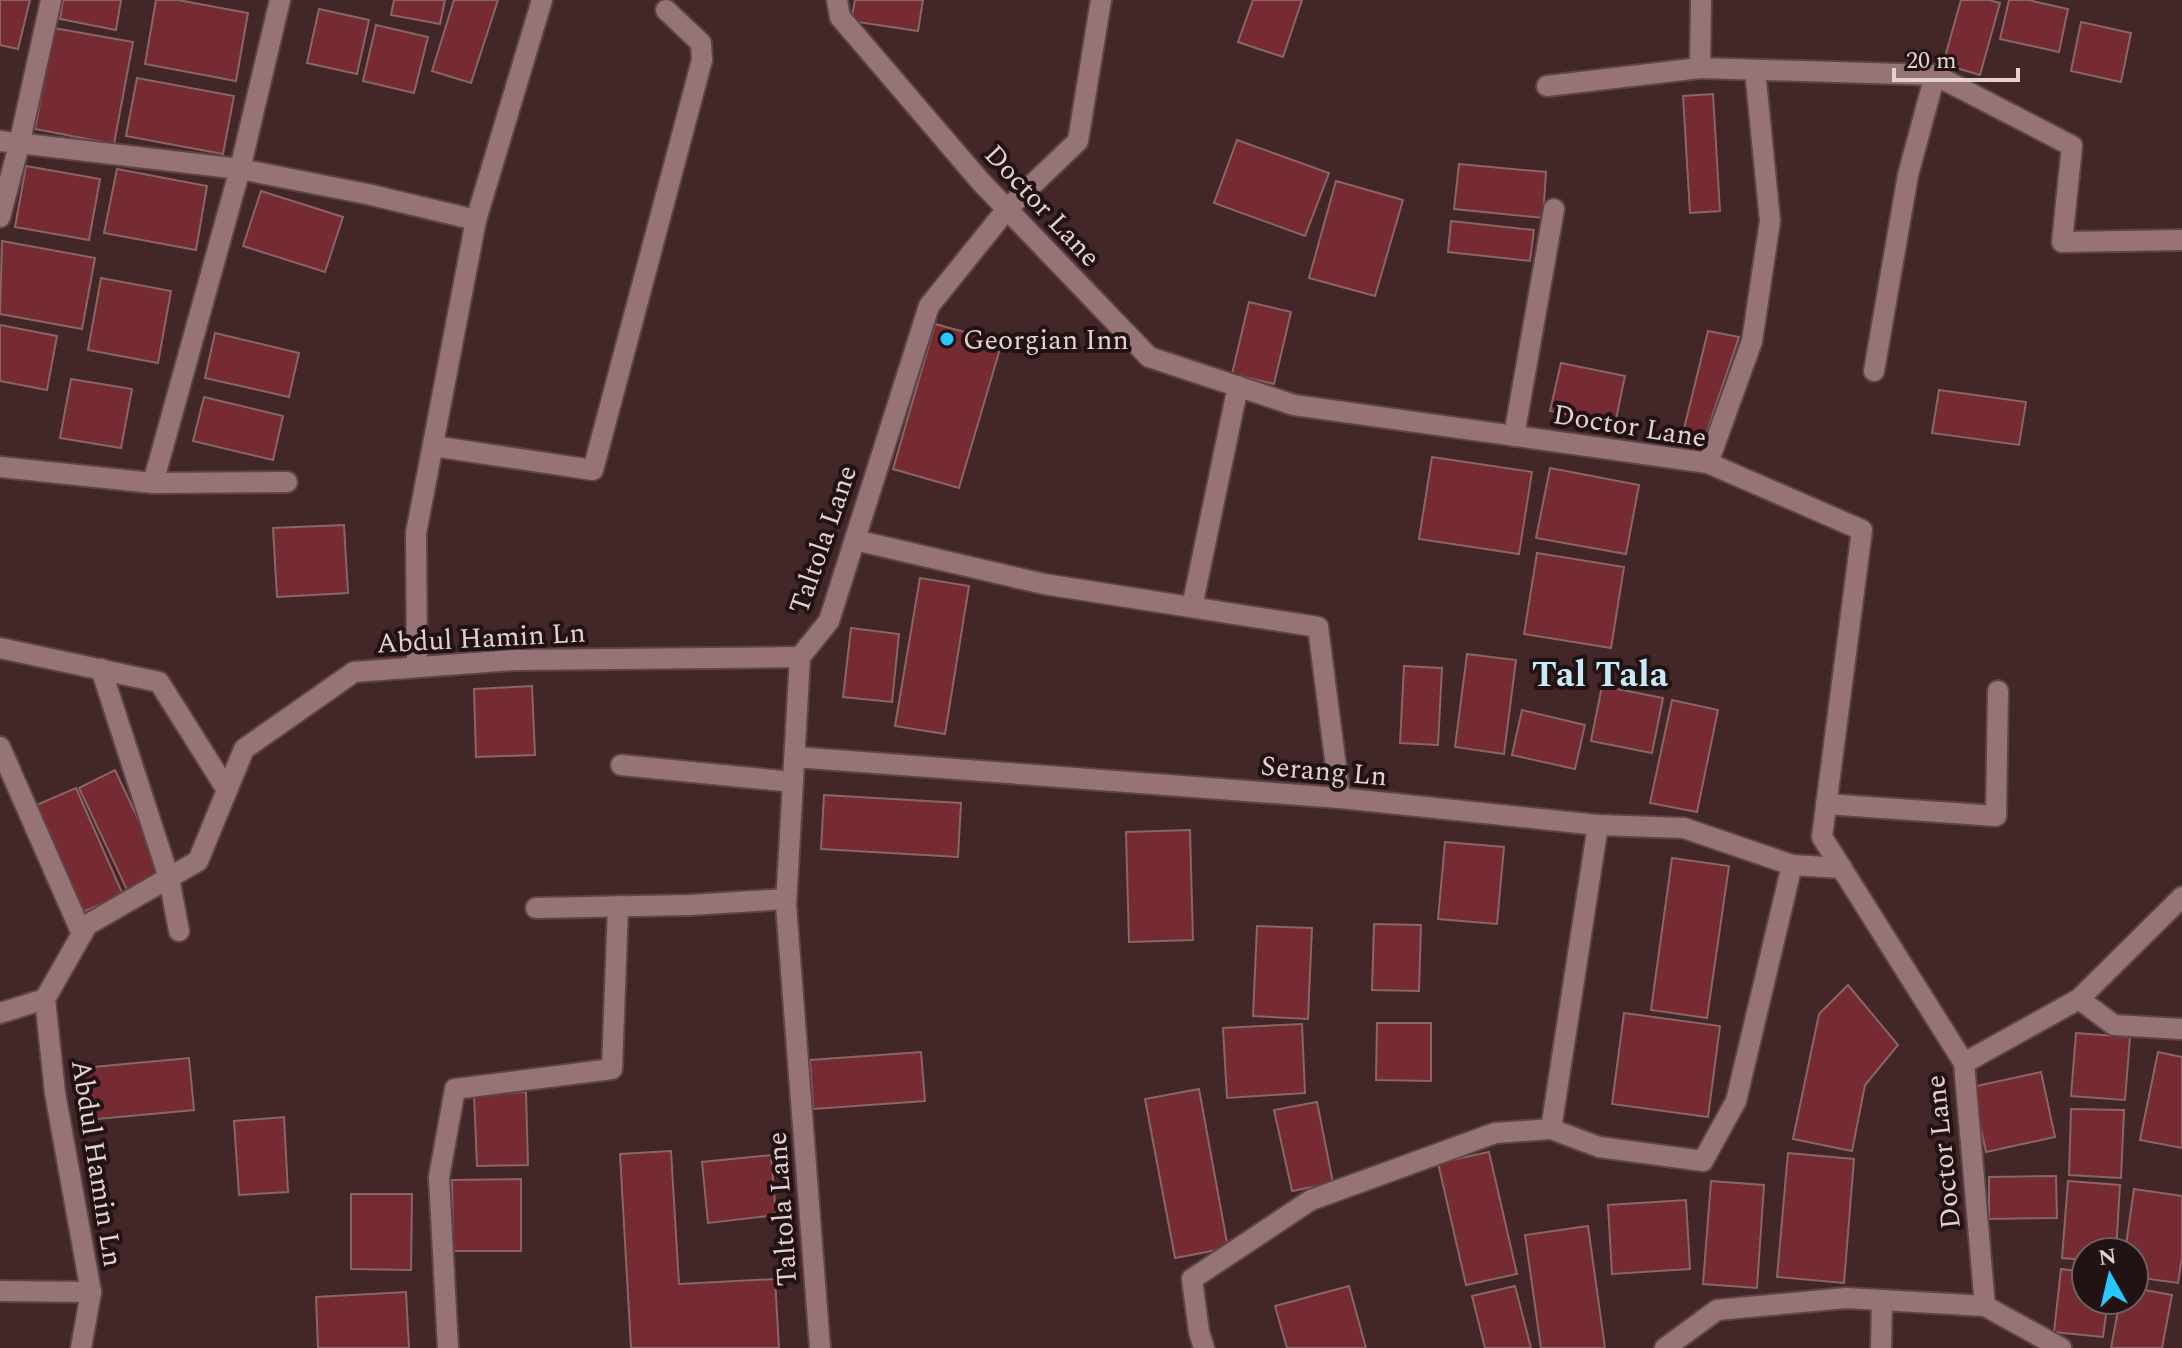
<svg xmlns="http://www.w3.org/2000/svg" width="2182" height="1348" font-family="Spectral,serif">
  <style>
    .building { fill: #762a32; stroke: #866; stroke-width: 2 }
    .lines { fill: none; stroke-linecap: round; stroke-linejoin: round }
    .service-casing { stroke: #5d4446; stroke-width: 24 }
    .minor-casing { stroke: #5d4446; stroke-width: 24 }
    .tertiary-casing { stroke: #5d4446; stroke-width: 24 }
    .service { stroke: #967374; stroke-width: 20 }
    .minor { stroke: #967374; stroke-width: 20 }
    .tertiary { stroke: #967374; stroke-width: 20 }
    .poi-dot { fill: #27c8ff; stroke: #211314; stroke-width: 3 }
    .labels { text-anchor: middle; stroke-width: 8; stroke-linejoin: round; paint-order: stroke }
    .street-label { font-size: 28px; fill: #e4d0d1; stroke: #211314 }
    .poi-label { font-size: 28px; fill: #e4d0d1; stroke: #211314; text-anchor: start }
    .district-label { font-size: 36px; font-weight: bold; fill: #c8e9f8; stroke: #211314 }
  </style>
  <rect width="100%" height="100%" fill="#432627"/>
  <g class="building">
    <path d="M 0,0 L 30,0 L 18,49 L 0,45 Z"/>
    <path d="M 63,0 L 121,0 L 116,30 L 60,19 Z"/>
    <path d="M 156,0 L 178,0 L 248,13 L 236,81 L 145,64 Z"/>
    <path d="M 394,0 L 445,0 L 440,24 L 391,15 Z"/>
    <path d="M 454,0 L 498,0 L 471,83 L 432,71 Z"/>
    <path d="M 855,0 L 923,0 L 918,31 L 851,21 Z"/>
    <path d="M 1253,0 L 1302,0 L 1283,57 L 1238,42 Z"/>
    <path d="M 1961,0 L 1989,0 L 2000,3 L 1980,75 L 1943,64 Z"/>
    <path d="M 2009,0 L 2028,0 L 2068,9 L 2059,52 L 2000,39 Z"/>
    <path d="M 319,9 L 369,20 L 357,74 L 307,63 Z"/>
    <path d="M 2081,22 L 2131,33 L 2121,82 L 2071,71 Z"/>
    <path d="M 376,25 L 428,37 L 414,93 L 363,81 Z"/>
    <path d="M 54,28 L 133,42 L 114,144 L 35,129 Z"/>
    <path d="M 137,78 L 234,96 L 223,154 L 126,136 Z"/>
    <path d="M 1713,94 L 1720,211 L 1690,213 L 1683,96 Z"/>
    <path d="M 1237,140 L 1329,173 L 1305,236 L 1214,203 Z"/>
    <path d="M 1459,164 L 1546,172 L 1543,218 L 1454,209 Z"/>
    <path d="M 26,166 L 100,179 L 89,240 L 15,227 Z"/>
    <path d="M 117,169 L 207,186 L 196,250 L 104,233 Z"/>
    <path d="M 1336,181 L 1403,200 L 1375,296 L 1309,278 Z"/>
    <path d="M 261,191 L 343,217 L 325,272 L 243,246 Z"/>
    <path d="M 1451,221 L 1534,230 L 1530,261 L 1448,252 Z"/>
    <path d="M 2,241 L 95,258 L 82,329 L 0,314 Z"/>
    <path d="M 101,278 L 171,291 L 158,363 L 88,350 Z"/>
    <path d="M 1249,302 L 1291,312 L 1274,384 L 1232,374 Z"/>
    <path d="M 935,324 L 1002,342 L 959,488 L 893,469 Z"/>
    <path d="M 0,325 L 57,336 L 47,390 L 0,381 Z"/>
    <path d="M 1708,331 L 1739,337 L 1702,446 L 1681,441 Z"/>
    <path d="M 215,333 L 299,353 L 289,397 L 205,378 Z"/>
    <path d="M 1561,363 L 1625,376 L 1615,424 L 1550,411 Z"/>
    <path d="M 71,379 L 132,389 L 121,448 L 60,438 Z"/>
    <path d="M 1939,390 L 2026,402 L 2019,445 L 1932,433 Z"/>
    <path d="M 204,397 L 283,416 L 273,460 L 193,441 Z"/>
    <path d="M 1432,457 L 1532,472 L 1519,554 L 1419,539 Z"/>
    <path d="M 1550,468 L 1639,485 L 1626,554 L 1536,538 Z"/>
    <path d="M 344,525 L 348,593 L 277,597 L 273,528 Z"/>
    <path d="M 1537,553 L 1624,567 L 1611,648 L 1524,634 Z"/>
    <path d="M 920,578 L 969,586 L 945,734 L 895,726 Z"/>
    <path d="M 851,628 L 899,634 L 892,702 L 843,697 Z"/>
    <path d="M 1467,654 L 1516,660 L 1504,754 L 1455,747 Z"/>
    <path d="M 1404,666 L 1442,668 L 1438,745 L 1400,743 Z"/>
    <path d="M 532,686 L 535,755 L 476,757 L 474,689 Z"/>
    <path d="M 1602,686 L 1663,698 L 1652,753 L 1591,741 Z"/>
    <path d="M 1672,700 L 1718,710 L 1697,812 L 1650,803 Z"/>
    <path d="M 1522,710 L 1585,725 L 1575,769 L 1512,755 Z"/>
    <path d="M 115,770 L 164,874 L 128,892 L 79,788 Z"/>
    <path d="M 76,788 L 123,895 L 80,913 L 34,806 Z"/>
    <path d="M 824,795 L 961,803 L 958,857 L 821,849 Z"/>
    <path d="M 1190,830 L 1193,940 L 1129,942 L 1126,832 Z"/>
    <path d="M 1445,842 L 1504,847 L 1497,924 L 1438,919 Z"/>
    <path d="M 1672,858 L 1729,866 L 1707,1018 L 1651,1010 Z"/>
    <path d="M 1374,924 L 1421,925 L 1419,991 L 1372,990 Z"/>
    <path d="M 1257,926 L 1312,928 L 1308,1019 L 1253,1016 Z"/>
    <path d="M 1848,985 L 1898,1045 L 1865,1085 L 1852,1151 L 1793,1139 L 1819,1014 Z"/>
    <path d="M 1624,1013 L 1720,1026 L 1708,1117 L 1612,1104 Z"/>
    <path d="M 1377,1023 L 1431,1023 L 1431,1081 L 1376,1080 Z"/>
    <path d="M 1302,1024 L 1305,1093 L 1227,1098 L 1223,1028 Z"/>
    <path d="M 2076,1033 L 2130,1037 L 2125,1100 L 2071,1096 Z"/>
    <path d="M 921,1052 L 925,1101 L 813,1109 L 810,1060 Z"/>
    <path d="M 2158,1052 L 2182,1057 L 2182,1148 L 2140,1140 Z"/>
    <path d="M 189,1058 L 194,1110 L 87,1120 L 83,1068 Z"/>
    <path d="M 2041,1072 L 2055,1137 L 1986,1152 L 1972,1087 Z"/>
    <path d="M 1199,1089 L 1228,1248 L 1175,1258 L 1145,1099 Z"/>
    <path d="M 526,1092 L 528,1165 L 477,1166 L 474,1094 Z"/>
    <path d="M 1317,1102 L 1333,1183 L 1292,1191 L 1274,1110 Z"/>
    <path d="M 2071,1109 L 2124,1110 L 2121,1178 L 2069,1175 Z"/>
    <path d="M 284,1117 L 288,1192 L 239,1195 L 234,1121 Z"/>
    <path d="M 671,1151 L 679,1284 L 775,1279 L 779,1348 L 631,1348 L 620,1154 Z"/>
    <path d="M 1489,1152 L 1517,1274 L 1466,1285 L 1438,1163 Z"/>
    <path d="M 1788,1153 L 1854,1159 L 1844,1283 L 1777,1277 Z"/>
    <path d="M 771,1155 L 776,1215 L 708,1223 L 702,1162 Z"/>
    <path d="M 2056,1176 L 2057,1218 L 1989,1219 L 1989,1177 Z"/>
    <path d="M 521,1179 L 521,1251 L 453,1251 L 452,1180 Z"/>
    <path d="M 1711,1181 L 1764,1185 L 1757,1288 L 1703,1284 Z"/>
    <path d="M 2068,1181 L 2120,1185 L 2116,1252 L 2086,1252 L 2086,1260 L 2062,1258 Z"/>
    <path d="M 2134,1189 L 2182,1196 L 2182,1257 L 2178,1283 L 2134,1277 L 2134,1252 L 2125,1252 Z"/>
    <path d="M 351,1194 L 412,1194 L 411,1270 L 351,1269 Z"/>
    <path d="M 1686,1200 L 1690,1269 L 1612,1274 L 1608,1205 Z"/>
    <path d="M 1588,1226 L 1605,1348 L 1541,1348 L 1525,1235 Z"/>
    <path d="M 2061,1269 L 2086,1272 L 2086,1300 L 2108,1300 L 2103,1337 L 2054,1332 Z"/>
    <path d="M 1349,1286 L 1366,1348 L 1287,1348 L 1275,1306 Z"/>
    <path d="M 1515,1286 L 1531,1348 L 1485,1348 L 1472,1296 Z"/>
    <path d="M 2134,1288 L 2172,1295 L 2162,1348 L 2111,1348 L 2120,1300 L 2134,1300 Z"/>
    <path d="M 406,1292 L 409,1348 L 318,1348 L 316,1297 Z"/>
  </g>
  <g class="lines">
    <defs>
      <g id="service">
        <path d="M 1701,0 L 1700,68 L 1935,75 L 2072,146 L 2062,242 L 2182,240"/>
        <path d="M 1547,86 L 1700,68"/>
        <path d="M 1874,371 L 1908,175 L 1935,75"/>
        <path d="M 1514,436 L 1554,209"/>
        <path d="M 1708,463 L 1752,341 L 1770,221 L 1755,70"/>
        <path d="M 1826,804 L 1996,816 L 1998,691"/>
      </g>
      <g id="minor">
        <path d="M 0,141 L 240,169 L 367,194 L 476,220"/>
        <path d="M 0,217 L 19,145 L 51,0"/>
        <path d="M 433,446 L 593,470 L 702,60 L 701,43 L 666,10"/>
        <path d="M 0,467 L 153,483 L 287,482"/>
        <path d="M 153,483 L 240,169 L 280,0"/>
        <path d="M 855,540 L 1044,584 L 1318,627 L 1340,798"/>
        <path d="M 1192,607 L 1238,386"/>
        <path d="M 0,648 L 159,682 L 227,790"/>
        <path d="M 417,667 L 416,533 L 476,220 L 542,0"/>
        <path d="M 101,669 L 169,878 L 179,931"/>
        <path d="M 0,747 L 82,934"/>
        <path d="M 795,757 L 1340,798 L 1598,825 L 1684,828 L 1792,865 L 1842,868"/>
        <path d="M 621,765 L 793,782"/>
        <path d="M 536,908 L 690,905 L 786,899"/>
        <path d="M 2079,999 L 2114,1025 L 2182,1029"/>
        <path d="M 0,1013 L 45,999"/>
        <path d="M 1964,1063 L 2079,999 L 2182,897"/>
        <path d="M 1551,1129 L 1598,825"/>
        <path d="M 91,1292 L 55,1093 L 45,999 L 87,925 L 198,861 L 244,749 L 354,672 L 514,660 L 800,657"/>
        <path d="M 448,1348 L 439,1177 L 455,1089 L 612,1069 L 618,906"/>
        <path d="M 820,1348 L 786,905 L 800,657 L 829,621 L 929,306 L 1007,209 L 1078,141 L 1101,0"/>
        <path d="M 1204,1348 L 1199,1332 L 1192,1279 L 1311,1200 L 1495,1133 L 1551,1129 L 1599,1147 L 1703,1161 L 1736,1101 L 1792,865"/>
        <path d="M 1665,1348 L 1717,1310 L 1846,1298 L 1985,1306"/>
        <path d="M 1881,1348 L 1882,1300"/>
      </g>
      <g id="tertiary">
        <path d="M 837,0 L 840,17 L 981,182 L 1149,357 L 1294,405 L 1708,463 L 1862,530 L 1822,837 L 1964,1063 L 1985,1306 L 2061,1348"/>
        <path d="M 0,1291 L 91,1292 L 81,1348"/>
      </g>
    </defs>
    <use href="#service" class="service-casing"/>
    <use href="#minor" class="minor-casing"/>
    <use href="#tertiary" class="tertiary-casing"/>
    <use href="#service" class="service"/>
    <use href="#minor" class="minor"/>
    <use href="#tertiary" class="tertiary"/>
  </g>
  <circle class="poi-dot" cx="947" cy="339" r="8"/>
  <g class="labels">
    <g class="street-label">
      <text transform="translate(1043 205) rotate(47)" y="10">Doctor Lane</text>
      <text transform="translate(1630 425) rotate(9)" y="10">Doctor Lane</text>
      <text transform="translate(822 539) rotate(-71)" y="10">Taltola Lane</text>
      <text transform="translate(481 637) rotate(-3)" y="10">Abdul Hamin Ln</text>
      <text transform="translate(1324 770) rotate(5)" y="10">Serang Ln</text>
      <text transform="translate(1942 1152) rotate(-96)" y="10">Doctor Lane</text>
      <text transform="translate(98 1163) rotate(81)" y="10">Abdul Hamin Ln</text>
      <text transform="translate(781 1209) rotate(-94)" y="10">Taltola Lane</text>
    </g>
    <g class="poi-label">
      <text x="963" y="349">Georgian Inn</text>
    </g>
    <g class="district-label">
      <text x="1600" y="686">Tal Tala</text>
    </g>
  </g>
  <g transform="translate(2110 1276) rotate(352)"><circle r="38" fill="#211314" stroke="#6f5f60" stroke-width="2"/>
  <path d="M0-6L14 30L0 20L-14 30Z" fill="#27c8ff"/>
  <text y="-12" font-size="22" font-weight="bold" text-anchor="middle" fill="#e4d0d1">N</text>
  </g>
  <path d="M1894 68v12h124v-12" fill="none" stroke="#e4d0d1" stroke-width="4"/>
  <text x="1906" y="68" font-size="24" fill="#e4d0d1" stroke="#211314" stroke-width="6" paint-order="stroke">20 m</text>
</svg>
